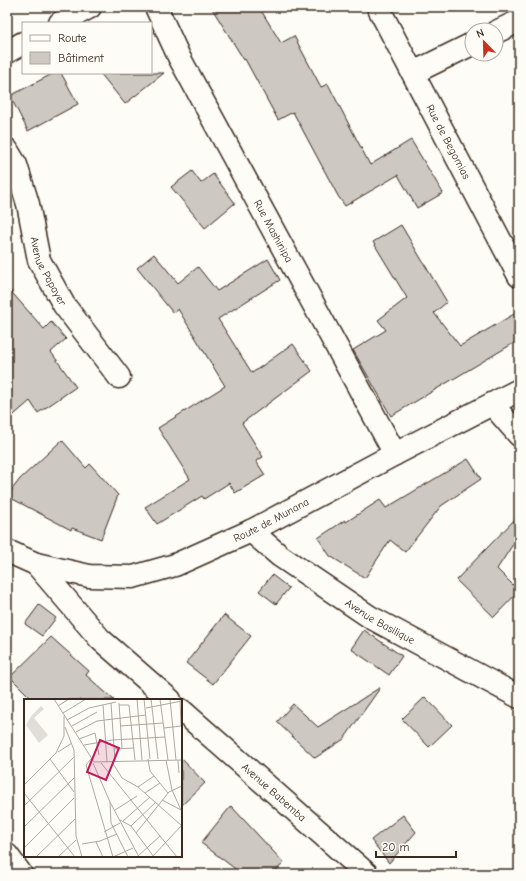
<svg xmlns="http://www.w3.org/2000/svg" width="526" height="881" font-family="'Comic Neue',sans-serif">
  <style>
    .building { fill: #cdc8c2; stroke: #3b2a1e }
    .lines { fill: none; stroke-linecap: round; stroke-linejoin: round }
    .minor-casing { stroke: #3b2a1e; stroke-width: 25 }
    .major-casing { stroke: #3b2a1e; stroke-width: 25 }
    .minor { stroke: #fdfcf7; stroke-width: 22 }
    .major { stroke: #fdfcf7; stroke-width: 22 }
    .labels { text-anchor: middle; stroke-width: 3; stroke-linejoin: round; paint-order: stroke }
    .street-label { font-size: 11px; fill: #3b2a1e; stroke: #fdfcf7 }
    .inset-road { fill: none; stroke: #afa8a0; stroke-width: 1 }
    .view { fill: #c2185b; fill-opacity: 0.15; stroke: #c2185b; stroke-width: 2 }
    .inset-edge { fill: none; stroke: #3b2a1e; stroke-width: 2 }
  </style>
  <rect width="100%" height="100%" fill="#fdfcf7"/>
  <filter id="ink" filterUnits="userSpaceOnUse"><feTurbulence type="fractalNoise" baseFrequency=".025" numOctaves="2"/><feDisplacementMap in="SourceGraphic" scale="8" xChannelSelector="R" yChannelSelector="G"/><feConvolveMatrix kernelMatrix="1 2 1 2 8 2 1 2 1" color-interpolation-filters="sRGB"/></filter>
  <g filter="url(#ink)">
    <g class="building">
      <path d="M 211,7 L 259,7 L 281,43 L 294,36 L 321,87 L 328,84 L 370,165 L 411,140 L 443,193 L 417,208 L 398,175 L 345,206 L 338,196 L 293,112 L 278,120 L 245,59 L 244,60 Z"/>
      <path d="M 54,73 L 61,73 L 78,104 L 28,131 L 10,96 Z"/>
      <path d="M 100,73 L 164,73 L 125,104 Z"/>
      <path d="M 192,171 L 201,183 L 213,174 L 235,203 L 205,228 L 171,187 Z"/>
      <path d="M 401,225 L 447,302 L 434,313 L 460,346 L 519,311 L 519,340 L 391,416 L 353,350 L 386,330 L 378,320 L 407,298 L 373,242 Z"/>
      <path d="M 154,254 L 178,283 L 198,267 L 217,291 L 268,259 L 280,280 L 218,319 L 252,373 L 293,344 L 312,371 L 242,423 L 263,457 L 256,461 L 265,475 L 235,493 L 229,483 L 204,499 L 202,496 L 157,524 L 145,507 L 190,479 L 158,428 L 225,386 L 178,309 L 173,313 L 137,268 Z"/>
      <path d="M 7,287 L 44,329 L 51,322 L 66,339 L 51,352 L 76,387 L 38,413 L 30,401 L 7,421 Z"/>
      <path d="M 62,440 L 86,468 L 90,464 L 118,495 L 101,539 L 72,528 L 71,530 L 7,496 L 20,479 Z"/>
      <path d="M 468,459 L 481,479 L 441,506 L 405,552 L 390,540 L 365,578 L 330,556 L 318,538 L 345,520 L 346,522 L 380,500 L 386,508 Z"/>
      <path d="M 519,515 L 519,535 L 497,569 L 519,591 L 494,617 L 456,580 Z"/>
      <path d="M 272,575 L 289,588 L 276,604 L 259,591 Z"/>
      <path d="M 39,605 L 56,618 L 42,636 L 25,624 Z"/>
      <path d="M 224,615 L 251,636 L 213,684 L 186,663 Z"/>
      <path d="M 364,630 L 402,656 L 389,675 L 351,649 Z"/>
      <path d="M 51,637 L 89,671 L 86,675 L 114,700 L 33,700 L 10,677 Z"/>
      <path d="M 379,688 L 380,688 L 344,739 L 315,758 L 277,722 L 293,704 L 318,727 Z"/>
      <path d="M 425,697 L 452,725 L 429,747 L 402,719 Z"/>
      <path d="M 181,758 L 205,783 L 181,806 Z"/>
      <path d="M 231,806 L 284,863 L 272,874 L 242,874 L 201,843 Z"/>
      <path d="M 403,815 L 416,832 L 389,863 L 371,840 Z"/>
    </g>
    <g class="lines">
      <defs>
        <g id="minor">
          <path id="s1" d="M 156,7 L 179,57 L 395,454"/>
          <path id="s2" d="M 378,7 L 519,276"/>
          <path d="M 60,23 L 90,7"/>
          <path d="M 496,32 L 519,21"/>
          <path d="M 7,52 L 23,43"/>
          <path d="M 413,73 L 472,44"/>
          <path id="s3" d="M 7,150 L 16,165 L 28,204 L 39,260 L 64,305 L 119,377"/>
          <path d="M 492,404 L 519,435"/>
          <path id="s4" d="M 251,531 L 280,556 L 370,617 L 519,697"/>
          <path d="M 36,564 L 100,639 L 170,700"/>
          <path id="s5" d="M 181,710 L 367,874"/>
          <path d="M 7,855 L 21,874"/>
        </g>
        <g id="major">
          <path id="s6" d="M 7,551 L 36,564 L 89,576 L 133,577 L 175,565 L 251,531 L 395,454 L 519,390"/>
        </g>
      </defs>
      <use href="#minor" class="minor-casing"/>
      <use href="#major" class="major-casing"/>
      <use href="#minor" class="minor"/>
      <use href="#major" class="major"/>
    </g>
  </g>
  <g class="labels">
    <g class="street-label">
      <text dy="4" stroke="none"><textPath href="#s2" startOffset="152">Rue de Begomias</textPath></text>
      <text dy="4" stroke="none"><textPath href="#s1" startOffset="253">Rue Mashinipa</textPath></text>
      <text dy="4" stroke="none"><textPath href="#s3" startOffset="129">Avenue Papayer</textPath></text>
      <text dy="4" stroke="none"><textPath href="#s6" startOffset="280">Route de Munana</textPath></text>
      <text dy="4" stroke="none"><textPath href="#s4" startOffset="158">Avenue Basilique</textPath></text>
      <text dy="4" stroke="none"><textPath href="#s5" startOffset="124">Avenue Babemba</textPath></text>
    </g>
  </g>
  <g transform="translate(24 699)">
    <rect width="158" height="158" fill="#fdfcf7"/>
    <path d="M 17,7 L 20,10 L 10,19 L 24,36 L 15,44 L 2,26 L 8,16 Z" fill="#e1ded7"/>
    <path class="inset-road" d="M 30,0 L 70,63 L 158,61M 113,0 L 118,61M 120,0 L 126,60M 127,0 L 134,60M 136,0 L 144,61M 146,0 L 152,61M 156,0 L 157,27M 87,4 L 91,63M 95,4 L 98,49M 79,6 L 83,63M 95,6 L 105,6 L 111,61M 34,7 L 45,0M 122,9 L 158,2M 39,14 L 62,0M 43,21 L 65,9 L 92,3M 48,27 L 73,13M 96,27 L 139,24M 41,28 L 50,51 L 52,137 L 58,158M 140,29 L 157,27M 52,33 L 73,22 L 122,16M 55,40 L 71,34 L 75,56M 60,46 L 89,41 L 141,38M 90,50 L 110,49M 34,53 L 48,44M 26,60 L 50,93M 67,60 L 62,66 L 89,158M 124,60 L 126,72 L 144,94M 142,61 L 148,91 L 157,111M 154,61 L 155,74M 88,63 L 98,79 L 114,88 L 158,127M 69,64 L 86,103 L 115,158M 77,64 L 153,158M 0,86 L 32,54 L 40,37 L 40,17M 114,88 L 130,77M 0,94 L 51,158M 121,94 L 136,84M 138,101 L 157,111M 86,103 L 87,124 L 104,158M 0,107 L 50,58M 91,111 L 113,97M 96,121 L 107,127 L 130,158M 99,122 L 126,98M 107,127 L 132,103M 0,128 L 50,79M 80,133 L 96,124M 112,134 L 145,93 L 158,87M 72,143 L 79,158M 58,145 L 76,142 L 93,135M 0,149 L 50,99M 129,157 L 158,126M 12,158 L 51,120M 34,158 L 52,141M 89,158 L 109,149M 113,158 L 136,137"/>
    <path class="view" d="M 76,41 L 95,49 L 82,81 L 63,73 Z"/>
    <rect width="158" height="158" class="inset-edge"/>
  </g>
  <rect width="526" height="881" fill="none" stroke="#fdfcf7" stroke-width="24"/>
  <rect x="12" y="12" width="502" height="857" fill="none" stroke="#3b2a1e" stroke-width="1.5" filter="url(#ink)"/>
  <rect x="22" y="22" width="130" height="52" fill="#fdfcf7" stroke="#afa8a0"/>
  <rect x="30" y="35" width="20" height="6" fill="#fdfcf7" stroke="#afa8a0"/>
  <text x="58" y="42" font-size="12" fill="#3b2a1e">Route</text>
  <rect x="30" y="52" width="20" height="12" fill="#cdc8c2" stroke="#afa8a0"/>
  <text x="58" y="62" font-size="12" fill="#3b2a1e">Bâtiment</text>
  <g transform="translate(484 42) rotate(337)"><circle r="19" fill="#fdfcf7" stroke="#afa8a0"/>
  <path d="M0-3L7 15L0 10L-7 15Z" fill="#c8321e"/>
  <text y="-6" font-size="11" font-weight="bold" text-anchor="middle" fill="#3b2a1e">N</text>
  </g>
  <path d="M376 851v6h80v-6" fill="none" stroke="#3b2a1e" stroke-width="2"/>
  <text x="382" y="851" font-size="12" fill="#3b2a1e" stroke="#fdfcf7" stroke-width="3" paint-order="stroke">20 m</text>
</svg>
